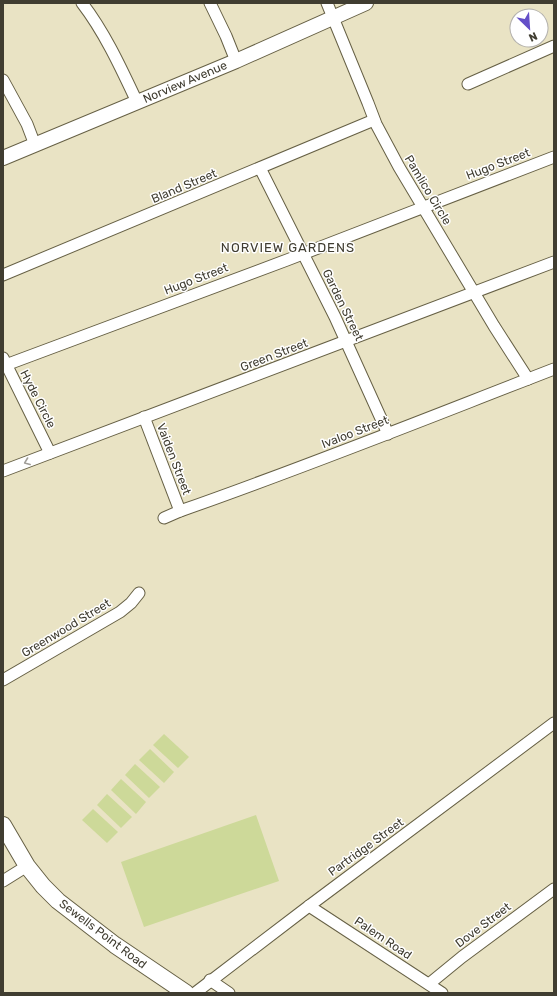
<svg xmlns="http://www.w3.org/2000/svg" width="557" height="996" font-family="Rubik,sans-serif">
  <style>
    .green { fill: #cdd999 }
    .lines { fill: none; stroke-linecap: round; stroke-linejoin: round }
    .minor-casing { stroke: #666045; stroke-width: 13 }
    .tertiary-casing { stroke: #666045; stroke-width: 16 }
    .secondary-casing { stroke: #666045; stroke-width: 18 }
    .minor { stroke: #fff; stroke-width: 11 }
    .tertiary { stroke: #fff; stroke-width: 14 }
    .secondary { stroke: #fff; stroke-width: 16 }
    .oneway { stroke: #a09e98 }
    .labels { text-anchor: middle; stroke-width: 3; stroke-linejoin: round; paint-order: stroke }
    .street-label { font-size: 12px; fill: #403d31; stroke: #fff }
    .neighbourhood-label { font-size: 13px; letter-spacing: 1px; fill: #403d31; stroke: #fff }
  </style>
  <rect width="100%" height="100%" fill="#e9e3c4"/>
  <g class="green">
    <path d="M 164,734 L 189,757 L 178,768 L 153,745 Z"/>
    <path d="M 150,749 L 174,772 L 164,783 L 139,760 Z"/>
    <path d="M 135,764 L 160,787 L 149,798 L 125,775 Z"/>
    <path d="M 121,779 L 146,802 L 136,814 L 111,790 Z"/>
    <path d="M 107,794 L 132,817 L 121,828 L 97,805 Z"/>
    <path d="M 93,809 L 118,832 L 107,843 L 82,820 Z"/>
    <path d="M 256,815 L 279,881 L 144,927 L 121,862 Z"/>
  </g>
  <g class="lines">
    <defs>
      <g id="minor">
        <path d="M 82,3 C 105,33 121,68 137,102"/>
        <path d="M 210,3 L 226,36 L 236,61"/>
        <path d="M 327,3 L 368,103 L 376,124 L 399,167 L 494,326 L 528,379"/>
        <path d="M 3,80 L 27,124 L 35,145"/>
        <path d="M 468,84 L 554,46"/>
        <path d="M 260,168 L 335,317 L 388,434"/>
        <path d="M 3,275 L 374,120"/>
        <path d="M 3,358 L 50,453"/>
        <path d="M 3,366 L 287,260 L 554,157"/>
        <path d="M 144,417 L 180,511"/>
        <path d="M 3,471 L 554,262"/>
        <path d="M 164,518 L 180,511 C 306,467 430,417 554,369"/>
        <path d="M 3,680 L 120,612 L 131,603 L 139,593"/>
        <path d="M 3,881 L 27,866"/>
        <path d="M 309,906 L 442,993"/>
        <path d="M 210,980 L 229,993"/>
        <path d="M 429,984 L 462,957 L 554,889"/>
        <path d="M 195,993 L 309,906 L 554,723"/>
      </g>
      <path id="tertiary" d="M 3,158 L 236,61 L 366,3"/>
      <path id="secondary" d="M 3,825 L 27,866 L 43,886 L 58,901 L 115,945 L 186,993"/>
    </defs>
    <use href="#minor" class="minor-casing"/>
    <use href="#tertiary" class="tertiary-casing"/>
    <use href="#secondary" class="secondary-casing"/>
    <use href="#minor" class="minor"/>
    <use href="#tertiary" class="tertiary"/>
    <use href="#secondary" class="secondary"/>
  </g>
  <defs><path id="oneway-chevron" d="M-2-3.5L2.5 0L-2 3.5" fill="none" stroke-width="1.6" stroke-linecap="round" stroke-linejoin="round"/></defs>
  <use class="oneway" href="#oneway-chevron" transform="translate(27 462) rotate(159)"/>
  <g class="labels">
    <g class="street-label">
      <text transform="translate(185 82) rotate(-23)" y="4">Norview Avenue</text>
      <text transform="translate(498 164) rotate(-21)" y="4">Hugo Street</text>
      <text transform="translate(184 186) rotate(-23)" y="4">Bland Street</text>
      <text transform="translate(428 190) rotate(59)" y="4">Pamlico Circle</text>
      <text transform="translate(196 279) rotate(-21)" y="4">Hugo Street</text>
      <text transform="translate(343 305) rotate(64)" y="4">Garden Street</text>
      <text transform="translate(274 355) rotate(-21)" y="4">Green Street</text>
      <text transform="translate(38 399) rotate(63)" y="4">Hyde Circle</text>
      <text transform="translate(355 432) rotate(-21)" y="4">Ivaloo Street</text>
      <text transform="translate(174 459) rotate(69)" y="4">Vaiden Street</text>
      <text transform="translate(66 628) rotate(-31)" y="4">Greenwood Street</text>
      <text transform="translate(366 847) rotate(-36)" y="4">Partridge Street</text>
      <text transform="translate(483 925) rotate(-37)" y="4">Dove Street</text>
      <text transform="translate(103 934) rotate(37)" y="4">Sewells Point Road</text>
      <text transform="translate(383 938) rotate(34)" y="4">Palem Road</text>
    </g>
    <g class="neighbourhood-label">
      <text x="288" y="252">NORVIEW GARDENS</text>
    </g>
  </g>
  <rect width="557" height="996" fill="none" stroke="#403d31" stroke-width="8"/>
  <g transform="translate(529 28) rotate(155)"><circle r="19" fill="#ffffff" stroke="#b3b1ad"/>
  <path d="M0-3L7 15L0 10L-7 15Z" fill="#644fc8"/>
  <text y="-6" font-size="11" font-weight="bold" text-anchor="middle" fill="#403d31">N</text>
  </g>
</svg>
